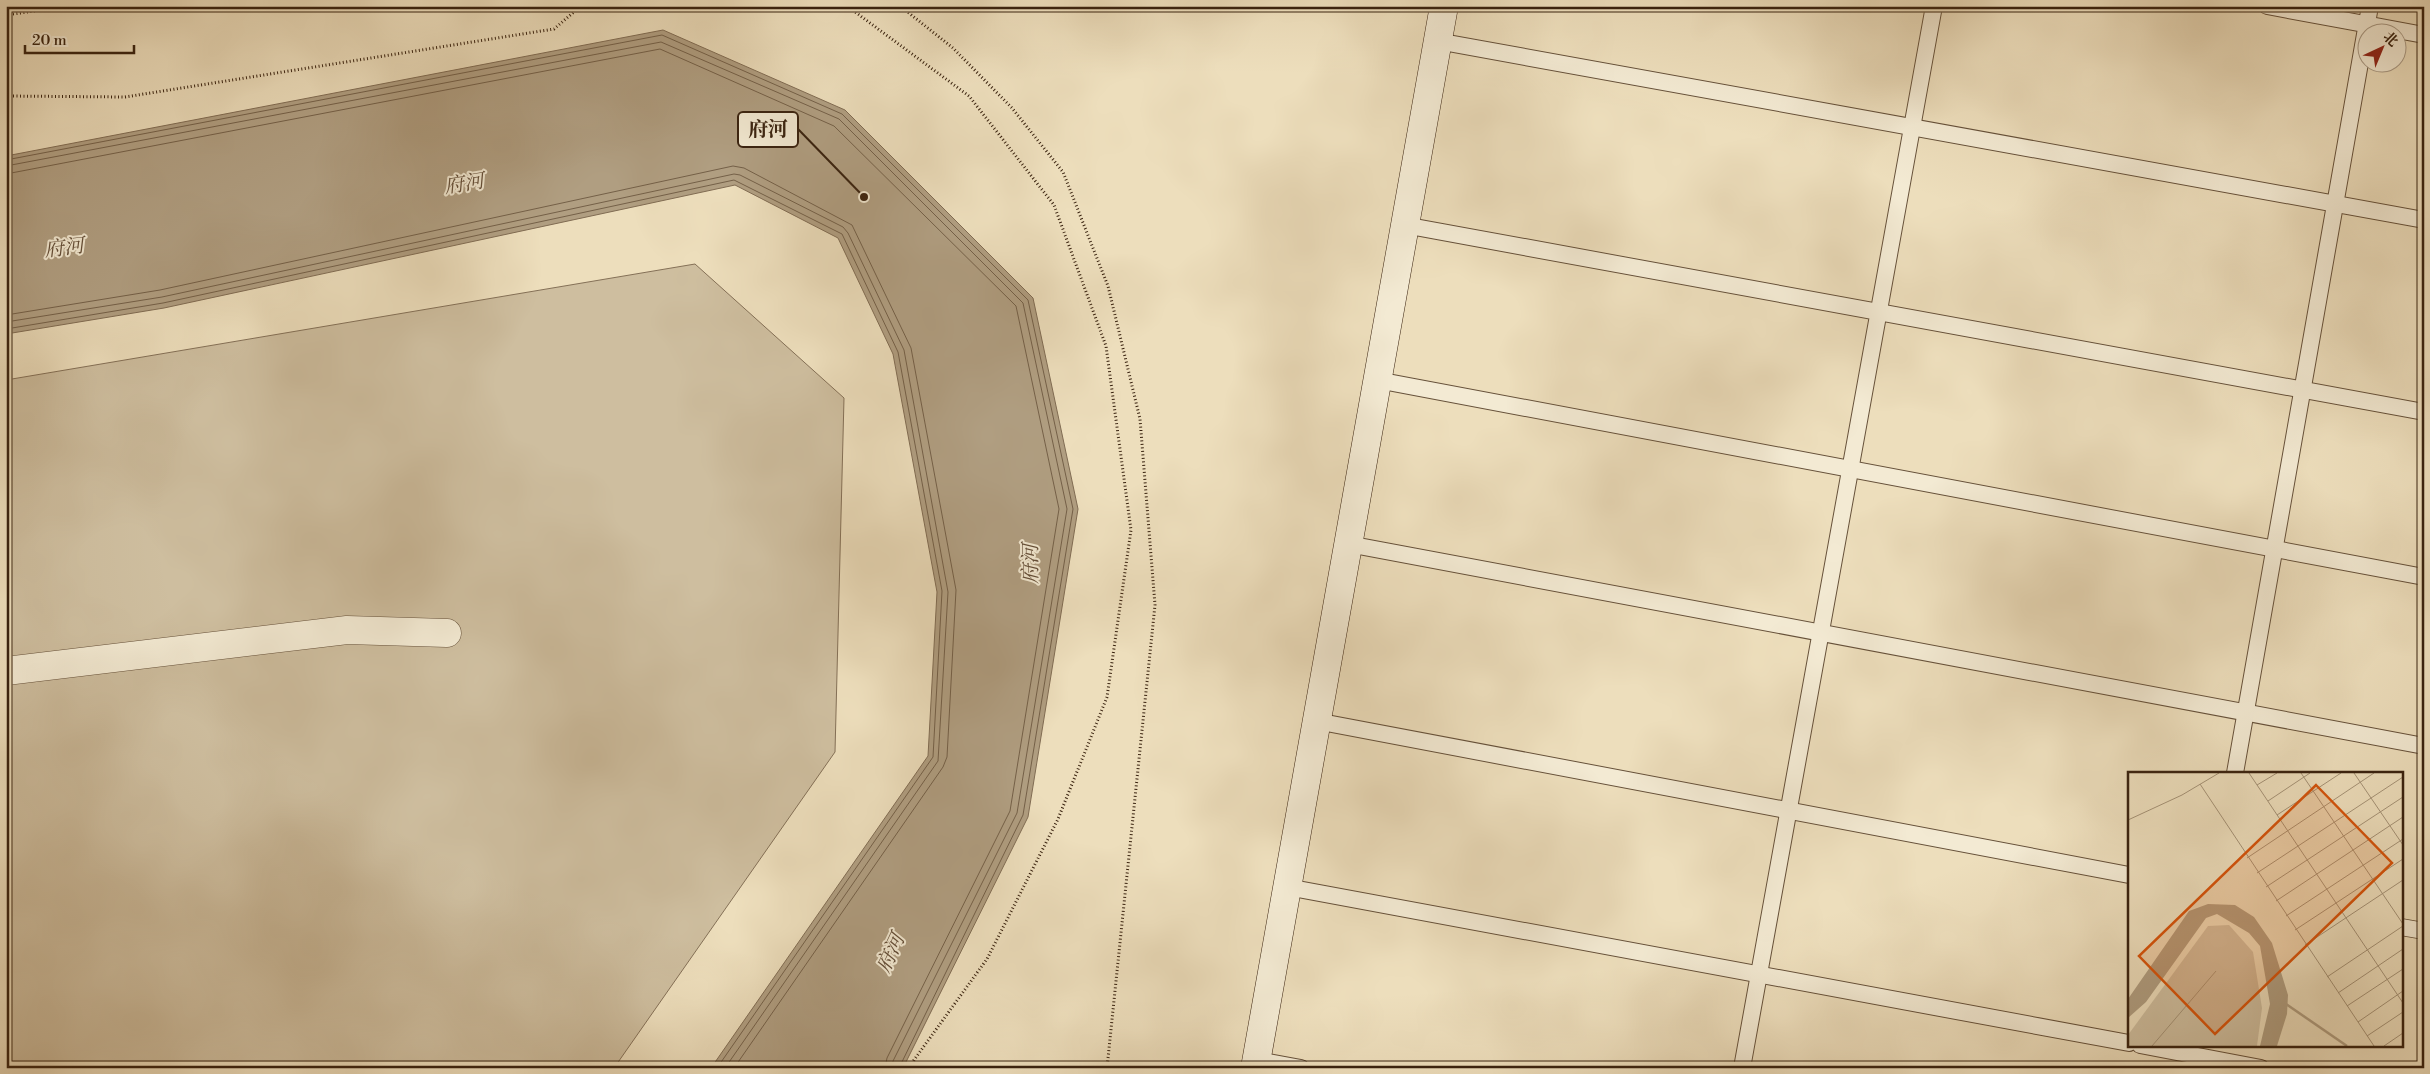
<svg xmlns="http://www.w3.org/2000/svg" width="2430" height="1074" font-family="'Libre Bodoni','Noto Serif SC',serif">
  <style>
    .green { fill: #cebe9f; stroke: #847057 }
    .water { fill: #b09e81; stroke: #806c53 }
    .lines { fill: none; stroke-linecap: round; stroke-linejoin: round }
    .shore { stroke: #746048; stroke-width: 1 }
    .lane-casing { stroke: #66513a; stroke-width: 18 }
    .street-casing { stroke: #66513a; stroke-width: 29 }
    .secondary-casing { stroke: #39220f; stroke-width: 29 }
    .path { stroke: #39220f; stroke-width: 3; stroke-dasharray: 1 2.5; stroke-linecap: butt }
    .lane { stroke: #f3ead3; stroke-width: 16 }
    .street { stroke: #f3ead3; stroke-width: 28 }
    .secondary { stroke: #f3ead3; stroke-width: 28 }
    .labels { text-anchor: middle; stroke-width: 4; stroke-linejoin: round; paint-order: stroke }
    .water-label { font-size: 20px; font-style: italic; fill: #634d37; stroke: #f3ead3 }
    .inset-river { fill: none; stroke: #b09e81; stroke-width: 2.5 }
    .inset-road { fill: none; stroke: #a59377; stroke-width: 1 }
    .view { fill: #d6540c; fill-opacity: 0.15; stroke: #d6540c; stroke-width: 2.5 }
    .inset-edge { fill: none; stroke: #39220f; stroke-width: 2.5 }
    .leader { fill: none; stroke: #39220f; stroke-width: 2 }
    .callout-dot { fill: #39220f; stroke: #f3ead3; stroke-width: 2 }
    .callout { fill: #f3ead3; stroke: #39220f; stroke-width: 2 }
    .callout-label { font-size: 20px; text-anchor: middle; font-weight: bold; fill: #39220f }
  </style>
  <rect width="100%" height="100%" fill="#eddebc"/>
  <filter id="stains"><feTurbulence type="fractalNoise" baseFrequency=".004" numOctaves="4"/><feColorMatrix values="0 0 0 0 .2 0 0 0 0 .09 0 0 0 0 .02 0 0 0 .5 -.17"/></filter>
  <radialGradient id="worn" r=".72"><stop offset=".6" stop-color="#630" stop-opacity="0"/><stop offset="1" stop-color="#630" stop-opacity=".3"/></radialGradient>
  <path class="green" d="M 695,264 L 844,398 L 835,752 L 614,1068 L 6,1068 L 6,380 Z"/>
  <path class="water" d="M 663,30 L 845,110 L 1033,298 L 1078,509 L 1028,817 L 903,1068 L 711,1068 L 928,756 L 937,592 L 893,354 L 838,238 L 735,185 L 164,308 L 6,334 L 6,156 Z"/>
  <g class="lines">
    <g class="shore">
      <path d="M 6,160 L 662,35 L 842,114 L 1028,300 L 1073,509 L 1023,815 L 899,1068"/>
      <path d="M 6,166 L 661,42 L 839,119 L 1023,303 L 1067,509 L 1017,813 L 893,1061 L 892,1068"/>
      <path d="M 6,174 L 660,49 L 834,126 L 1016,306 L 1059,509 L 1010,811 L 887,1058 L 885,1068"/>
      <path d="M 6,315 L 160,290 L 733,166 L 744,168 L 852,225 L 911,348 L 956,590 L 947,757 L 943,767 L 734,1068"/>
      <path d="M 6,322 L 162,297 L 734,174 L 740,175 L 843,227 L 848,233 L 904,350 L 948,592 L 938,761 L 725,1068"/>
      <path d="M 6,329 L 163,303 L 734,180 L 842,234 L 898,352 L 942,591 L 933,757 L 717,1068"/>
    </g>
    <defs>
      <g id="lane">
        <path d="M 2267,6 L 2424,35"/>
        <path d="M 1437,41 L 2424,220"/>
        <path d="M 1404,225 L 2424,412"/>
        <path d="M 1377,380 L 2424,577"/>
        <path d="M 1348,544 L 2424,746"/>
        <path d="M 1316,721 L 2129,875"/>
        <path d="M 2235,773 L 2370,6"/>
        <path d="M 1287,887 L 2129,1043"/>
        <path d="M 2401,927 L 2424,931"/>
        <path d="M 2140,1045 L 2261,1068"/>
        <path d="M 1257,1060 L 1301,1068"/>
        <path d="M 1742,1068 L 1934,6"/>
      </g>
      <path id="street" d="M 6,671 L 347,630 L 447,633"/>
      <path id="secondary" d="M 1255,1068 L 1444,6"/>
    </defs>
    <use href="#lane" class="lane-casing"/>
    <use href="#street" class="street-casing"/>
    <use href="#secondary" class="secondary-casing"/>
    <g class="path">
      <path d="M 847,6 L 969,96 L 1054,205 L 1106,346 L 1131,530 L 1107,697 L 1058,819 L 987,959 L 914,1060 L 911,1068"/>
      <path d="M 900,6 L 953,48 L 1012,108 L 1063,172 L 1108,286 L 1140,419 L 1155,605 L 1107,1068"/>
      <path d="M 6,15 L 70,6"/>
      <path d="M 6,96 L 125,97 L 554,29 L 581,6"/>
    </g>
    <use href="#lane" class="lane"/>
    <use href="#street" class="street"/>
    <use href="#secondary" class="secondary"/>
  </g>
  <g class="labels">
    <g class="water-label">
      <text transform="translate(464 183) rotate(-9)" y="7">府河</text>
      <text transform="translate(64 247) rotate(-7)" y="7">府河</text>
      <text transform="translate(1030 564) rotate(-90)" y="7">府河</text>
      <text transform="translate(890 953) rotate(-65)" y="7">府河</text>
    </g>
  </g>
  <g transform="translate(2128 772)">
    <rect width="275" height="275" fill="#eddebc"/>
    <path d="M 101,153 L 125,180 L 134,236 L 129,274 L 0,274 L 0,263 L 80,154 Z" fill="#cebe9f"/>
    <path d="M 80,132 L 107,133 L 126,145 L 144,171 L 160,223 L 159,242 L 149,274 L 132,274 L 142,232 L 132,174 L 121,161 L 89,142 L 78,146 L 18,230 L 0,246 L 0,227 L 61,139 Z" fill="#b09e81"/>
    <path class="inset-river" d="M 158,232 L 219,274"/>
    <path class="inset-road" d="M 121,1 L 275,231M 173,1 L 275,152M 226,1 L 275,73M 72,12 L 246,274M 129,13 L 149,1M 140,29 L 182,1M 149,43 L 213,1M 0,48 L 54,23 L 91,1M 119,86 L 246,1M 129,101 L 275,5M 138,115 L 275,25M 148,129 L 275,45M 158,144 L 275,67M 167,158 L 275,87M 177,173 L 275,108M 199,205 L 275,154M 210,221 L 275,177M 219,234 L 275,197M 230,250 L 275,219M 239,264 L 275,240M 24,274 L 88,199M 256,274 L 275,261"/>
    <path class="view" d="M 188,13 L 264,91 L 87,262 L 11,184 Z"/>
    <rect width="275" height="275" class="inset-edge"/>
  </g>
  <path class="leader" d="M864 197L798 129"/>
  <circle class="callout-dot" cx="864" cy="197" r="5"/>
  <rect class="callout" x="738" y="112" width="60" height="35" rx="5"/>
  <g class="callout-label">
    <text x="768" y="136">府河</text>
  </g>
  <rect width="2430" height="1074" fill="none" stroke="#eddebc" stroke-width="25"/>
  <rect x="8" y="8" width="2415" height="1059" fill="none" stroke="#39220f" stroke-width="2.5"/>
  <rect x="12" y="12" width="2405" height="1049" fill="none" stroke="#39220f"/>
  <g transform="translate(2382 48) rotate(44)"><circle r="24" fill="#f3ead3" stroke="#a99a85"/>
  <path d="M0-4L9 19L0 12L-9 19Z" fill="#8f2418"/>
  <text y="-8" font-size="14" font-weight="bold" text-anchor="middle" fill="#39220f">北</text>
  </g>
  <path d="M25 45v8h109v-8" fill="none" stroke="#39220f" stroke-width="2.5"/>
  <text x="32" y="45" font-size="15" fill="#39220f" stroke="#f3ead3" stroke-width="4" paint-order="stroke">20 m</text>
  <rect width="100%" height="100%" filter="url(#stains)"/>
  <rect width="100%" height="100%" fill="url(#worn)"/>
</svg>
